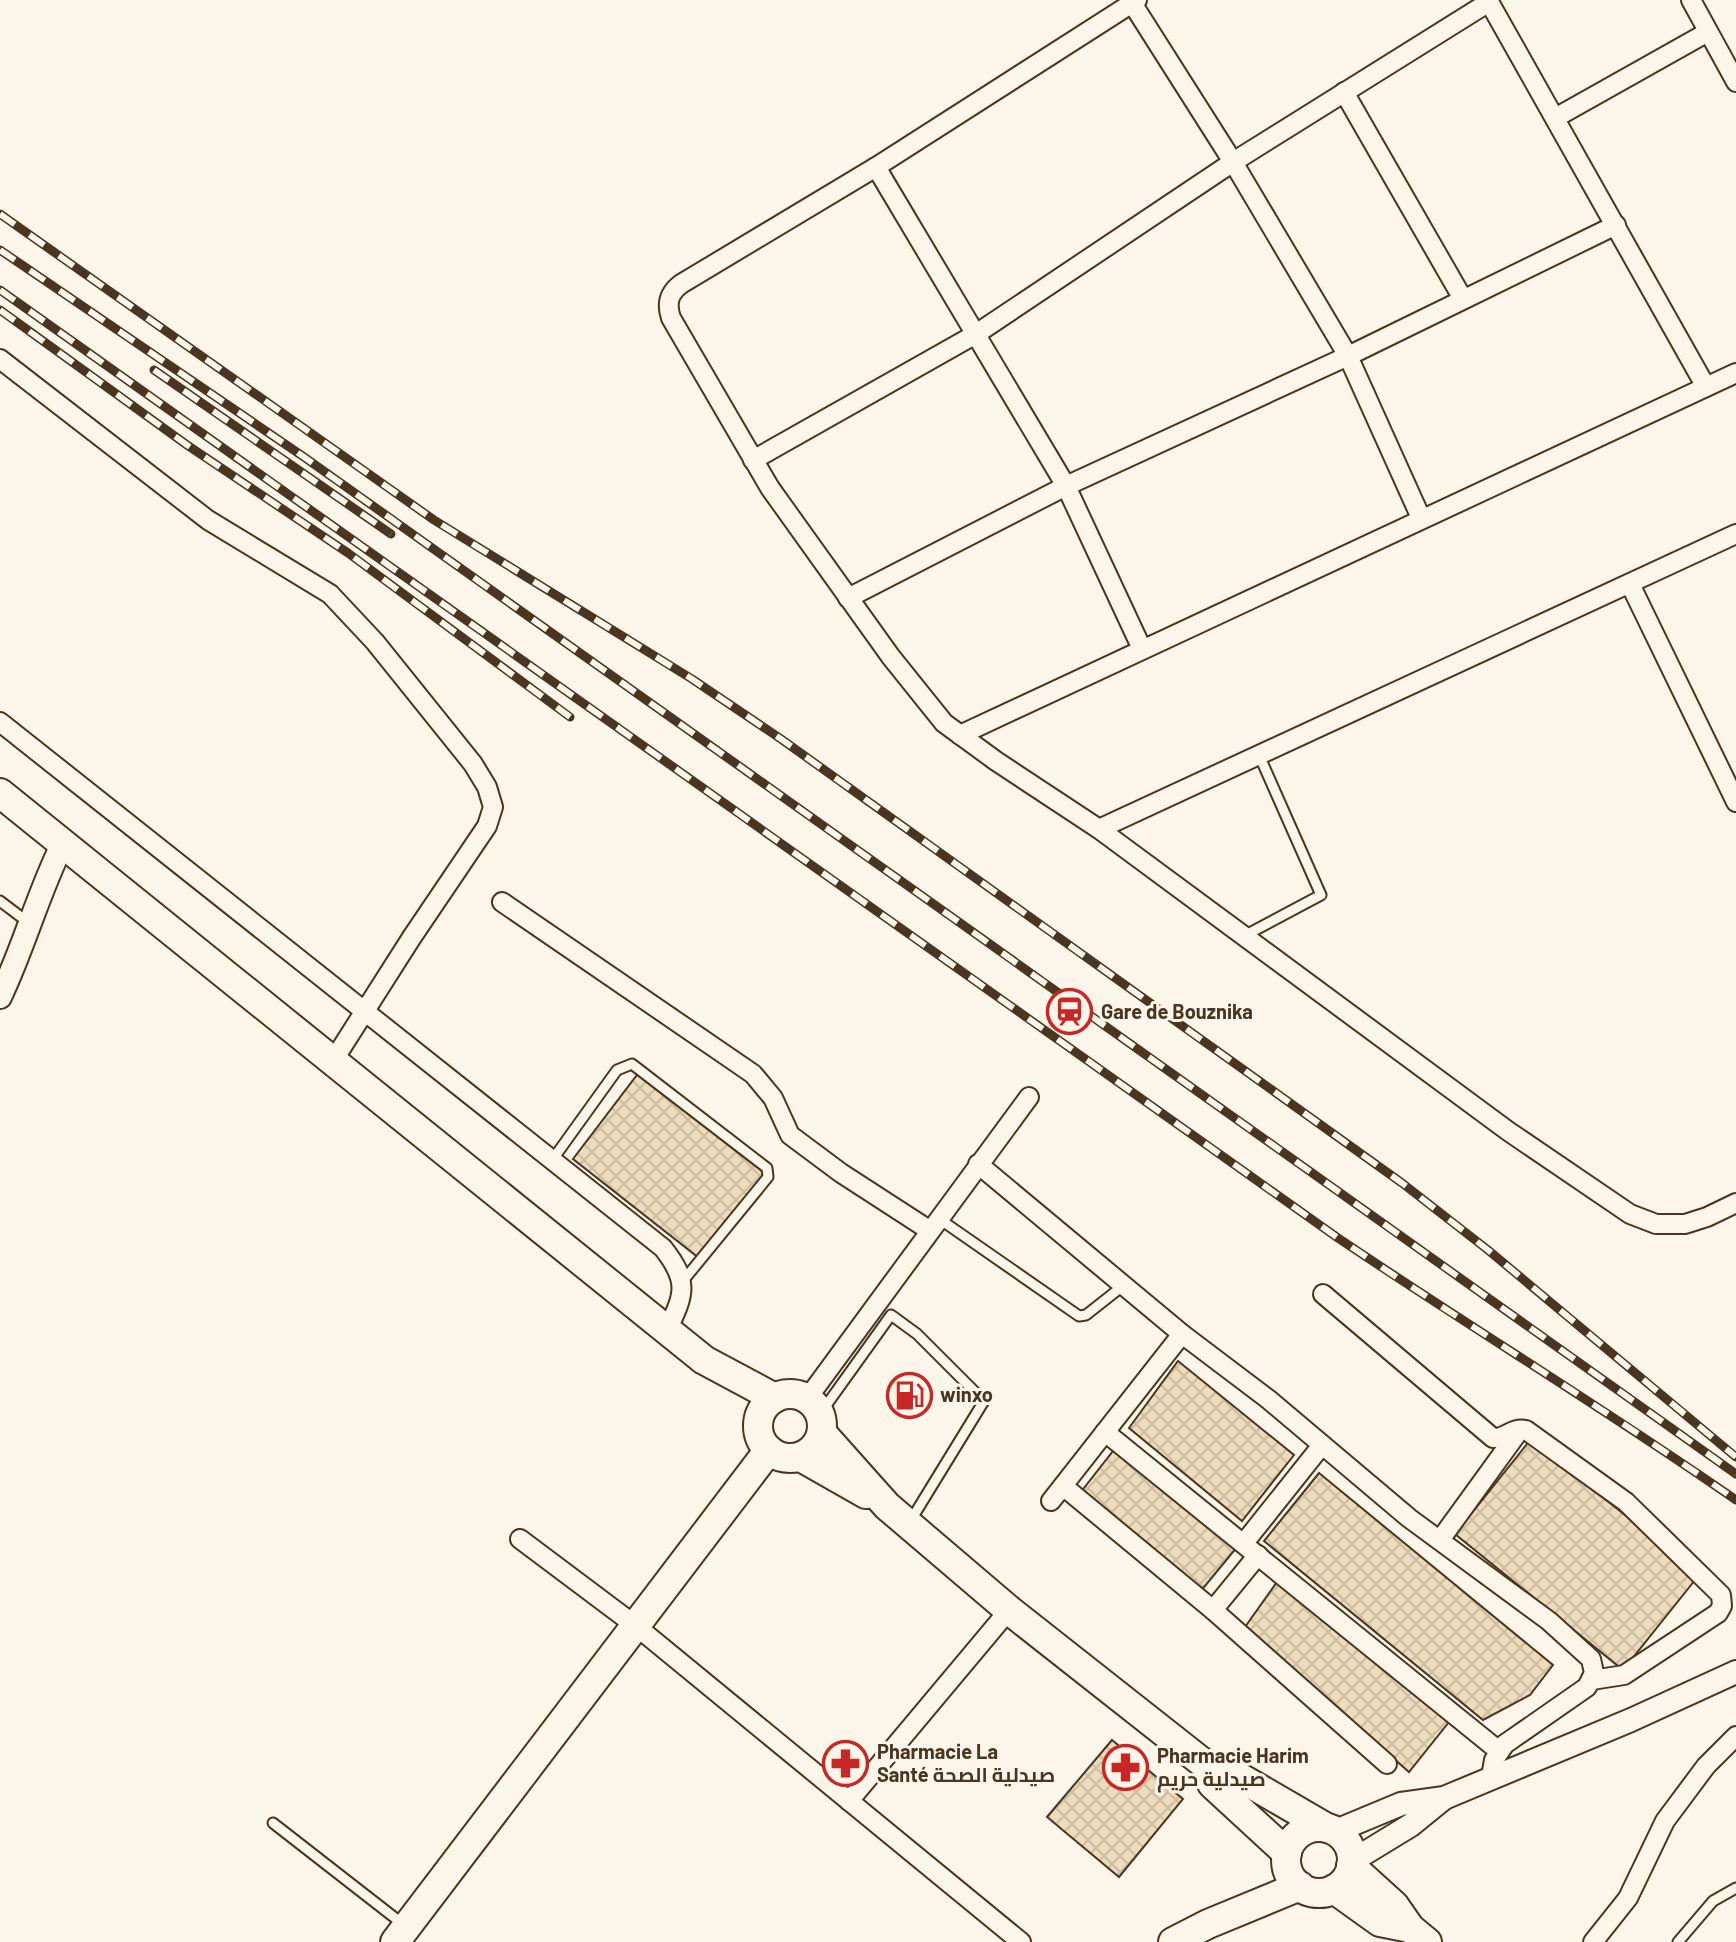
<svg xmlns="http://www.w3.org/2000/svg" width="1736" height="1942" font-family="Barlow,Cairo,sans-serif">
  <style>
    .building { fill: url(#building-cross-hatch); stroke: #4a3520; stroke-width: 2 }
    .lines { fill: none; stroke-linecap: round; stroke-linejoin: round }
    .service-casing { stroke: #4a3520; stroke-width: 13 }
    .minor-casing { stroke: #4a3520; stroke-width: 22 }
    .tertiary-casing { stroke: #4a3520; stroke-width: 26 }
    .primary-casing { stroke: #4a3520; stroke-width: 32 }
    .service { stroke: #fbf6e9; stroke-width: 9 }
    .minor { stroke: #fbf6e9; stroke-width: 18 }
    .tertiary { stroke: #fbf6e9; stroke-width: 22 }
    .primary { stroke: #fbf6e9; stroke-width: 28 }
    .rail-casing { stroke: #4a3520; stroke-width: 9 }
    .rail { stroke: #fbf6e9; stroke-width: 6; stroke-dasharray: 18; stroke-linecap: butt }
    .labels { text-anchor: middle; stroke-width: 6; stroke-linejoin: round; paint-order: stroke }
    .poi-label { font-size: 20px; font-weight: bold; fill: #4a3520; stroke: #fbf6e9; text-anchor: start }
  </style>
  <defs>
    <pattern id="building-cross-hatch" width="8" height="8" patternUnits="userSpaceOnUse" patternTransform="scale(2)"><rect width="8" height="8" fill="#ecdcbc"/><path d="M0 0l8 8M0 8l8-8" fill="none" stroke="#ccbda1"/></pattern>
  </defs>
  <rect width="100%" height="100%" fill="#fbf6e9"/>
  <g class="building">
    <path d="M 640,1071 L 767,1170 L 699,1258 L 573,1159 Z"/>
    <path d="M 1178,1361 L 1294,1455 L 1242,1521 L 1129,1428 Z"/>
    <path d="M 1531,1439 L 1699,1575 L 1623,1670 L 1455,1534 Z"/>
    <path d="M 1117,1446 L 1238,1546 L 1200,1592 L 1080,1493 Z"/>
    <path d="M 1319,1473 L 1553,1665 L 1530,1695 L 1483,1720 L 1264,1541 Z"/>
    <path d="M 1277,1582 L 1449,1722 L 1409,1772 L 1245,1627 Z"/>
    <path d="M 1112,1740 L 1183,1799 L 1119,1877 L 1047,1817 Z"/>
  </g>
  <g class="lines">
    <defs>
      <g id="service">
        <path d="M 0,901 L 29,923"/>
        <path d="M 1244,936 L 1321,895 L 1259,755"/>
        <path d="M 553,1159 L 617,1070 L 632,1064 L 767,1168 L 768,1177 L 683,1281"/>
        <path d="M 938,1218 L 1079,1316 L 1086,1315 L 1124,1285"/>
        <path d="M 820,1414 L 891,1315 L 917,1334 L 984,1401 L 911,1520"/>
        <path d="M 273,1823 L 404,1925"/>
        <path d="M 1678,1942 L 1713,1901 L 1736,1888"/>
      </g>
      <g id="minor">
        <path d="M 1137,0 L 876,167 L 681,284 C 669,293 666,303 671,318 L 770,488 L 891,657 L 944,723 L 996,761 L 1099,829 L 1508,1131 L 1630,1214 L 1656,1224 L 1685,1224 L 1707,1217 L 1736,1203"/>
        <path d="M 1488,0 L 1706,387"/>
        <path d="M 1691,0 L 1736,82"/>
        <path d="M 1132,3 L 1233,162 L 1348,356 L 1421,518"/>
        <path d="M 1344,92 L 1463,299"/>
        <path d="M 1555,118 L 1708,32"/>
        <path d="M 876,167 L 1066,486 L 1142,649"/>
        <path d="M 0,359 L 208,520 L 330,594 L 375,642 L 473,764 L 487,787 L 493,807 L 487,826 L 412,937 L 333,1061"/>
        <path d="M 753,460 L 976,334 L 1233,162 L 1489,2"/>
        <path d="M 1630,584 L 1736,802"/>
        <path d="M 848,598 L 1066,486 L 1348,356 L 1616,225"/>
        <path d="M 0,722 L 663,1248 C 689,1281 685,1294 667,1330"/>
        <path d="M 960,735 L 1736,373"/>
        <path d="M 1099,829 L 1736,534"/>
        <path d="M 502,902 L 753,1074 L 773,1098 L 790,1135 L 841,1173 L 929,1230"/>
        <path d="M 978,1164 L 1182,1334 L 1268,1399 L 1409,1518 L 1549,1621 L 1591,1659 L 1594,1673 L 1587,1687 L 1505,1744 L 1494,1760 L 1491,1777"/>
        <path d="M 1323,1294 L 1493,1438 C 1506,1439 1511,1427 1526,1430 L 1626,1502 L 1721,1595 L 1722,1606 L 1718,1613 L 1624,1675 L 1592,1680"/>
        <path d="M 807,1399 L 1029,1097"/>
        <path d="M 1105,1432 L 1499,1751"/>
        <path d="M 1063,1486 L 1213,1610 L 1387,1764"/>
        <path d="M 1051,1501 L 1182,1334"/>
        <path d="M 520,1539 L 636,1626 L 1021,1942"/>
        <path d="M 1440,1540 L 1519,1431"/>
        <path d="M 1244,1543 L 1322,1445"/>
        <path d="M 1213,1610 L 1258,1555"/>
        <path d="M 849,1801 L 1009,1610"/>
        <path d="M 1593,1942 L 1628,1898 L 1665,1821 L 1706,1766 L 1736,1736"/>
      </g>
      <g id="tertiary">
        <path d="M 0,997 C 24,947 38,893 63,843"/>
        <path d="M 1336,1831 L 1401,1804 L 1444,1798 L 1631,1720 L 1736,1672"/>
        <path d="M 1352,1861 L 1411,1825 L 1443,1799"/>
      </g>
      <g id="primary">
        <path d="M 0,793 L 704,1360 L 775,1398"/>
        <circle cx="790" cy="1426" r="32"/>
        <path d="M 822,1433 L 887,1506 L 1009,1610 L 1207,1766 L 1227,1770 L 1327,1828"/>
        <path d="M 801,1457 L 866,1494"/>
        <path d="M 1207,1766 L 1212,1784 L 1287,1853"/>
        <circle cx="1319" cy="1860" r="33"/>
        <path d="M 1351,1866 L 1394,1905 L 1410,1928 L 1427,1942"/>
        <path d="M 1334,1889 L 1380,1922 L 1410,1928"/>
        <path d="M 395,1942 L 769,1450"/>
        <path d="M 1173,1942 L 1208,1924 L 1300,1886"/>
      </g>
    </defs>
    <use href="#service" class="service-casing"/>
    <use href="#minor" class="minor-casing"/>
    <use href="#tertiary" class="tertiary-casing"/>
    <use href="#primary" class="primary-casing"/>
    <use href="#service" class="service"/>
    <use href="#minor" class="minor"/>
    <use href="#tertiary" class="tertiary"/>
    <use href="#primary" class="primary"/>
    <defs>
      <g id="rail">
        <path d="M 0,214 L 434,520 L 692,679 L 781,739 L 1402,1183 L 1488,1250 L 1736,1457"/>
        <path d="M 0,250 L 304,457 L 1736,1474"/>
        <path d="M 0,290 L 1338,1238 C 1470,1327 1605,1409 1736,1500"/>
        <path d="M 0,310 L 187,445 L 348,553 L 570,717"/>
        <path d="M 154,370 L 391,534"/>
      </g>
    </defs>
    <use href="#rail" class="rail-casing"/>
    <use href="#rail" class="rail"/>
  </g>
  <defs>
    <symbol id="station-ring" viewBox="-11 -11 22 22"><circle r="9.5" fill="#fbf6e9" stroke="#c62828" stroke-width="1.5"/><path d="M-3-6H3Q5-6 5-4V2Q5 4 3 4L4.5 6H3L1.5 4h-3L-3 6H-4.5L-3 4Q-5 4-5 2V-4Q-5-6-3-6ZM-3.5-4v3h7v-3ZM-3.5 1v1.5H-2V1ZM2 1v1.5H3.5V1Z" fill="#c62828"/></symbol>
    <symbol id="fuel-ring" viewBox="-11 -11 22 22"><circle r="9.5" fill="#fbf6e9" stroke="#c62828" stroke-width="1.5"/><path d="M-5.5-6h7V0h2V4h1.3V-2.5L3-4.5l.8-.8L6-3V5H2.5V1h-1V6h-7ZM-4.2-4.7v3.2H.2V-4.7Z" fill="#c62828"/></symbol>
    <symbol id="pharmacy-ring" viewBox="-11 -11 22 22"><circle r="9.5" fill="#fbf6e9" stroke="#c62828" stroke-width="1.5"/><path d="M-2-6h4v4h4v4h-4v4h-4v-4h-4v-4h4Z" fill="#c62828"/></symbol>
  </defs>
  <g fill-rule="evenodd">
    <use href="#station-ring" x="1044" y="986" width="51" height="51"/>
    <use href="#fuel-ring" x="884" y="1370" width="51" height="51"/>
    <use href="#pharmacy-ring" x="820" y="1738" width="51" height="51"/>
    <use href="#pharmacy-ring" x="1100" y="1742" width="51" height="51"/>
  </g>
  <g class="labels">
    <g class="poi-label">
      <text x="1101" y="1019">Gare de Bouznika</text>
      <text x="940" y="1402">winxo</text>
      <text x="877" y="1759">Pharmacie La<tspan x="877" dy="23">Santé صيدلية الصحة</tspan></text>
      <text x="1157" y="1763">Pharmacie Harim<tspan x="1157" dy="23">صيدلية حريم</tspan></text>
    </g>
  </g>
</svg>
